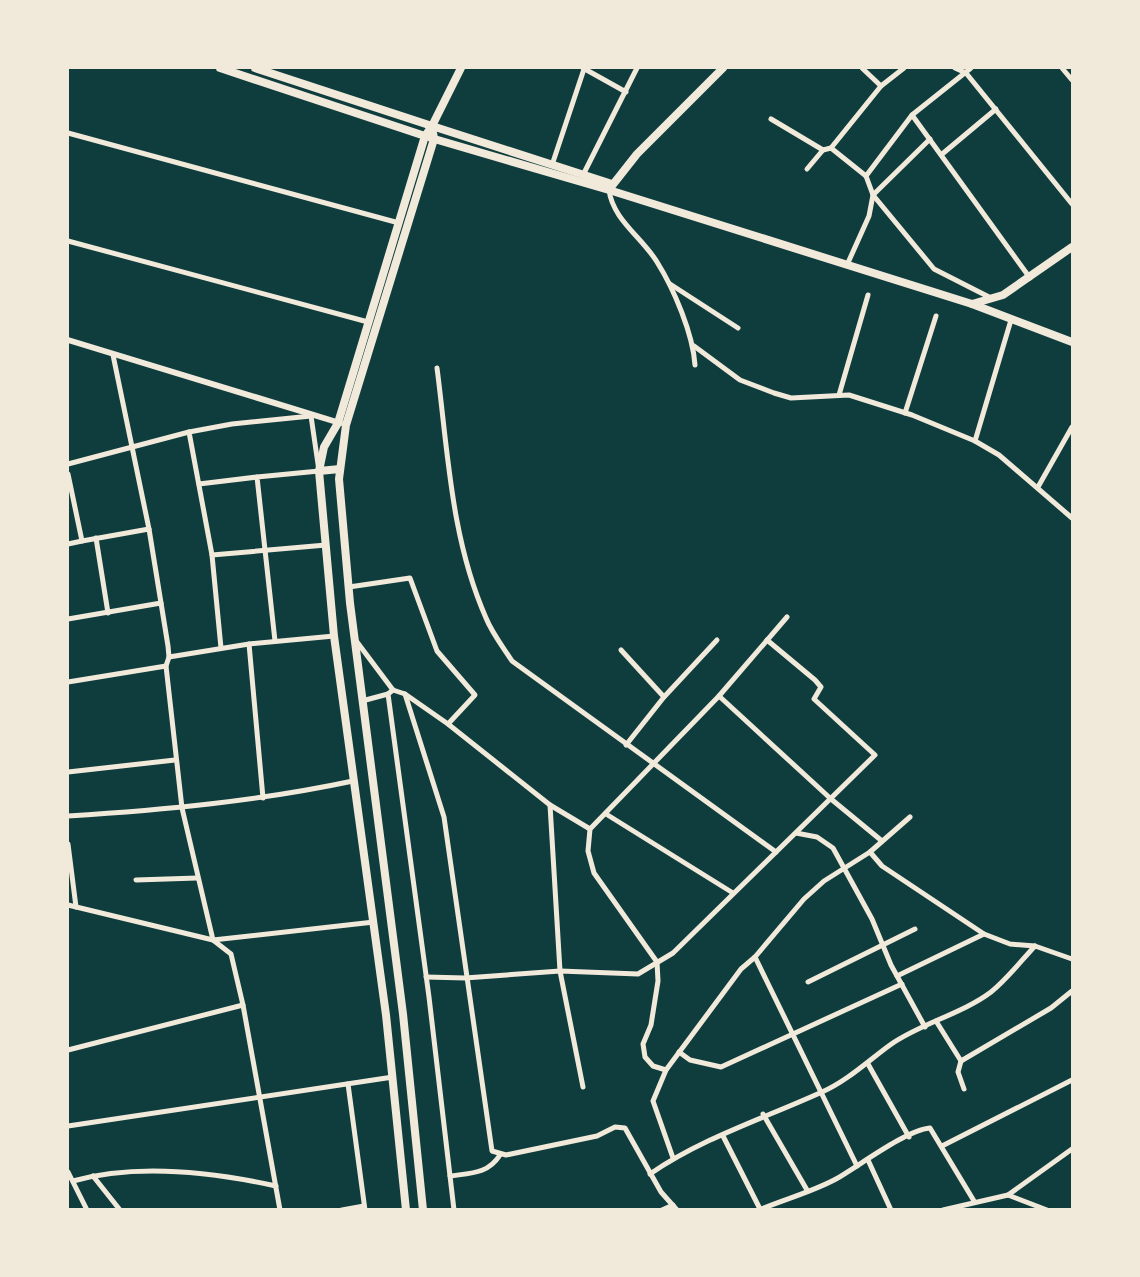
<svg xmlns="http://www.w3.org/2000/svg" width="1140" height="1277" font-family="'Fira Sans Condensed',sans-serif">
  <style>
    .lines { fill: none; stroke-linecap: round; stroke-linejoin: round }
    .minor { stroke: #f1e9da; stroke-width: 5 }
    .tertiary { stroke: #f1e9da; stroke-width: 6 }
    .secondary { stroke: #f1e9da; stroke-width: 8 }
    .primary { stroke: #f1e9da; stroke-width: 8 }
  </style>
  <rect width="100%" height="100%" fill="#0f3d3e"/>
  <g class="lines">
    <g class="minor">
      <path d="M 583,68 L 626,92"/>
      <path d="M 862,68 L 881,86"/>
      <path d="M 955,68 L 966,73 L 1072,204"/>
      <path d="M 1062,68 L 1072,80"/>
      <path d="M 912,115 L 1030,278"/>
      <path d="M 771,119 L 823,150"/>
      <path d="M 68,133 L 399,223"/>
      <path d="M 831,148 L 866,176 L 873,195 L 934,269 L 991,298"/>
      <path d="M 941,155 L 996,109"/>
      <path d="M 552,165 L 584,69"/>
      <path d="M 807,169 L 823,150 L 831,148 L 881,86 L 904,68"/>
      <path d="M 583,175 L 637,68"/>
      <path d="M 866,176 L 912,115 L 971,68"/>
      <path d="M 609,190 C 613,220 642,237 657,262 C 674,289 693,334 695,365"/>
      <path d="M 68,241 L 368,322"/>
      <path d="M 847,265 L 869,216 L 873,195 L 930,139"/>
      <path d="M 670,284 L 738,328"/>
      <path d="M 694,346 L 740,380 L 774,393 L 791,398 L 849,395 L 912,415 L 975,441 L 999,455 L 1072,518"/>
      <path d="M 113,355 L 149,529 L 168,646 L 169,657 L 166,666 L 182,808 L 213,940 L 231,954 L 243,1005 L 280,1210"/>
      <path d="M 437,368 C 448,452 451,539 486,618 C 492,633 503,647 512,661 L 776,852"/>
      <path d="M 839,395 L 868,295"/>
      <path d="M 905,413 L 936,316"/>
      <path d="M 975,441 L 1011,320"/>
      <path d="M 68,464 L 189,432"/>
      <path d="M 68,474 L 82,541 L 149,529"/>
      <path d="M 199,484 L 257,477"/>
      <path d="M 1038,487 L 1072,427"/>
      <path d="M 96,538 L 108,613"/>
      <path d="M 68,544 L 82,541"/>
      <path d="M 212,555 L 326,545"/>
      <path d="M 349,587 L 410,578 L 437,651 L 475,695 L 448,724"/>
      <path d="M 68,619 L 161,603"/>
      <path d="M 357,642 L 393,690 L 405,694 L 448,724 L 550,805 L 590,829"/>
      <path d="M 249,644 L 334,636"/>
      <path d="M 221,648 L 212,555 L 189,432 L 232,424 L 311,416 L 319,471 L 257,477 L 275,641"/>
      <path d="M 621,650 L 664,697"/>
      <path d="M 169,657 L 249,644 L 263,798"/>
      <path d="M 68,682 L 166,666"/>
      <path d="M 393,690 L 388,694 L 429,997 L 454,1210"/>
      <path d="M 405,694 L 444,817 L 492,1151 L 506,1155 L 597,1136 L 615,1127 L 625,1128 L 661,1192 L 677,1210"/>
      <path d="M 719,696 L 831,799 L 882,841"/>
      <path d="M 362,701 L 388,694"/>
      <path d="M 626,745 L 664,697 L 717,640"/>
      <path d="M 68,772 L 175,760"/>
      <path d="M 550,805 L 560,971 L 583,1087"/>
      <path d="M 606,814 L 733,893"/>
      <path d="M 68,816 C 164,810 259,801 353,781"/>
      <path d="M 796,833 L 817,837 L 833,848 L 872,919 L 891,965 L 925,1027"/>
      <path d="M 68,844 L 76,907"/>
      <path d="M 870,852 L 882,866 L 984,934 L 1010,944 L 1035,946 L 1072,959"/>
      <path d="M 136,880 L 197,878"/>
      <path d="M 68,905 L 213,940 L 374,922"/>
      <path d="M 755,957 L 857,1166"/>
      <path d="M 897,976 L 984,934"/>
      <path d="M 426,977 L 465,978 L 560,971 L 638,974 L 673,953 L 875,755 L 814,699 L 821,687 L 815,680 L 767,640"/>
      <path d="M 808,982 L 915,929"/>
      <path d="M 936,1021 L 961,1061 L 958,1072 L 964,1089"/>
      <path d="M 68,1050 L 243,1005"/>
      <path d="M 679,1052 L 690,1060 L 721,1067 L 902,984"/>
      <path d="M 961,1061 L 1051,1008 L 1072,991"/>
      <path d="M 868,1064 L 909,1137"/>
      <path d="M 666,1070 L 653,1066 L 645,1057 L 643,1044 L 651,1025 L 658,981 L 657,962 L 594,873 L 588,851 L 590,829 L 719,696 L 787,617"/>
      <path d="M 348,1084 L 365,1210"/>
      <path d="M 763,1114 L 807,1190"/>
      <path d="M 68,1126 L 393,1077"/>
      <path d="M 723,1136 L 760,1209"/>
      <path d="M 942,1146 L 1072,1080"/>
      <path d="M 673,1158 L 653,1101 L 666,1070 L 741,969 L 755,957 L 804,899 L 824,881 L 870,852 L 910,817"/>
      <path d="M 868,1160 L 891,1210"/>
      <path d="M 68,1172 L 87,1210"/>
      <path d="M 650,1174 C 702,1138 765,1118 822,1092 C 847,1081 868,1061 890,1045 C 919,1024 962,1014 991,992 C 1007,979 1021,961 1035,946"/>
      <path d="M 93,1176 L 120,1210"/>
      <path d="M 450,1176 C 471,1173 488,1174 500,1155"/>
      <path d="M 73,1181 C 137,1163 212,1172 276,1186"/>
      <path d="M 1008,1195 L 1072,1149"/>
      <path d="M 342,1210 L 364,1206"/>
      <path d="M 662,1210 L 673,1205"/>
      <path d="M 759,1210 C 785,1199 812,1192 836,1179 C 859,1166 906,1130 930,1128 L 974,1201"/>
      <path d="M 943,1210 L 1008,1195 L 1047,1210"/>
    </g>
    <path class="tertiary" d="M 68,340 L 340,423"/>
    <g class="secondary">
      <path d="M 220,68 L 425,136"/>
      <path d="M 255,68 L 432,126 L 461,68"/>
      <path d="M 972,304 L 1072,342"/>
    </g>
    <g class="primary">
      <path d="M 432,126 L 612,184"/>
      <path d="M 431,138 L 609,190 L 972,304 L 1003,295 L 1072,247"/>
      <path d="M 611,187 L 637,154 L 723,68"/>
      <path d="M 319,471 L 340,469"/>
      <path d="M 406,1210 L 386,1015 L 334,636 L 319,471 L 324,447 L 338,423 L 425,136 L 432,126"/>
      <path d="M 423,1210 L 403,1014 L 350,603 L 339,479 L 346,425 L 434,139 L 432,126"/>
    </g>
  </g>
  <rect width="1140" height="1277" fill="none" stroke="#f1e9da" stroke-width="138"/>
</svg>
